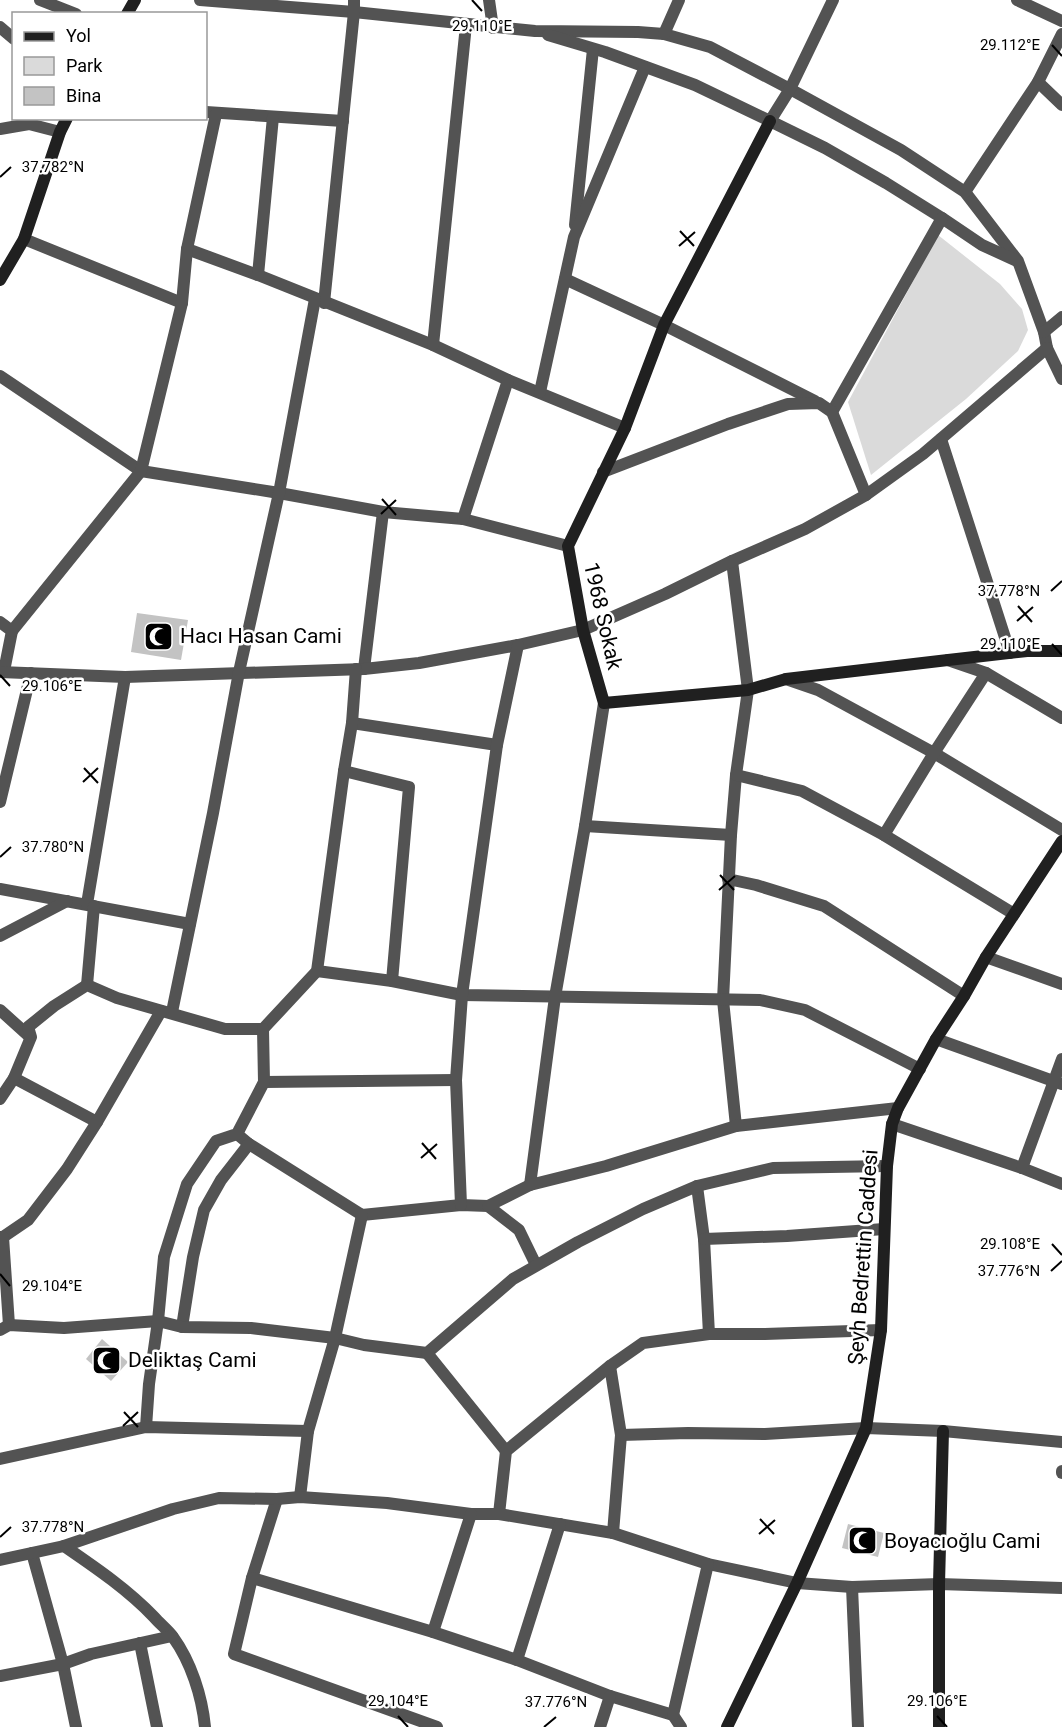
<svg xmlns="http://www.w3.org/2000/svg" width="1062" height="1727" font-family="Roboto,sans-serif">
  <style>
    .green { fill: #dadada }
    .building { fill: #c3c3c3 }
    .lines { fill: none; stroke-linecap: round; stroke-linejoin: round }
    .street { stroke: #535353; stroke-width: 12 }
    .secondary { stroke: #202020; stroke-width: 12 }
    .ticks { fill: none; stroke: #000; stroke-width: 2 }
    .labels { text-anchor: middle; stroke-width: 5; stroke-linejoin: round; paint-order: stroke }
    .street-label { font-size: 21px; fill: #000; stroke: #fff }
    .poi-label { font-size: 21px; fill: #000; stroke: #fff; text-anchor: start }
    .ticks-label { font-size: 15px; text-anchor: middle; fill: #000; stroke: #fff; stroke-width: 5; stroke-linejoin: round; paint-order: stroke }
  </style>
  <rect width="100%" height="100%" fill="#fff"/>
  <path class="green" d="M 938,235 L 1000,284 L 1022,309 L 1028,330 L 1018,351 L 966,399 L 871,475 L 848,402 Z"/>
  <g class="building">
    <path d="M 137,613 L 188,620 L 181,660 L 131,652 Z"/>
    <path d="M 102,1339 L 128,1362 L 111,1381 L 86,1359 Z"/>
    <path d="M 848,1524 L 884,1533 L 878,1557 L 842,1548 Z"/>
  </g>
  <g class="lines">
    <g class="street">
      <path d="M 40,0 L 76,14"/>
      <path d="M 200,0 L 354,12 L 535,31 L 638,32 L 664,34 L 710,47 L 790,89 L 901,150 L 965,192 L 1018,261 L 1044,332 L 1047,348 L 1062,379"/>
      <path d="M 489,0 L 493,28"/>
      <path d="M 1017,0 L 1062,21"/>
      <path d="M 0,27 L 14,39"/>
      <path d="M 664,34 L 679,0"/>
      <path d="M 548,35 L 605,52 L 695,85 L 770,121 L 825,148 L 886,183 L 942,218 L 982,245 L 1017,261"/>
      <path d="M 1038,82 L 1062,105"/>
      <path d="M 206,112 L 343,121"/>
      <path d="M 770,121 L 790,89 L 833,0"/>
      <path d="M 0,129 L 29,124 L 60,132"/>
      <path d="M 965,192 L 1038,82 L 1062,34"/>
      <path d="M 575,225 L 593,49"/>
      <path d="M 24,239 L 182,303"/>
      <path d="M 187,249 L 258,275 L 433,345 L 508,380 L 625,428"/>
      <path d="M 258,275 L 273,117"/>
      <path d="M 565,279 L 664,325 L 815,401"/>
      <path d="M 324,303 L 354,12 L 354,0"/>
      <path d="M 1044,332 L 1062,317"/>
      <path d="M 433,345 L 466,25"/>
      <path d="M 0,376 L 141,471 L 279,493 L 383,512 L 463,519 L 568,546"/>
      <path d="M 540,392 L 574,237 L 645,67"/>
      <path d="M 832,412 L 942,218"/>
      <path d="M 941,439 L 1010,653"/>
      <path d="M 603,472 L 728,424 L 788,404 L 819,403 L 832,412 L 866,495"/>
      <path d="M 463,519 L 508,380"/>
      <path d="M 732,561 L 748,690 L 736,775 L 731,835 L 723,1000 L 736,1126"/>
      <path d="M 0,622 L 12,631 L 4,671"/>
      <path d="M 12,631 L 141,471 L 182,303 L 187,249 L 216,114"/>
      <path d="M 948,660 L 986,673 L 1062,718"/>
      <path d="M 364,669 L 383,512"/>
      <path d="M 0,672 L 125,677 L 364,669 L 419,663 L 518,645 L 583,630 L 665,594 L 732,561 L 805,529 L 866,495 L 923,454 L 1047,348"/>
      <path d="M 786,679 L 818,690 L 934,753 L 1062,830"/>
      <path d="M 352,723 L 497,745"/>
      <path d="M 344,771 L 409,787 L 392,981"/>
      <path d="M 736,775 L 802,791 L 884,835 L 1014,914"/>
      <path d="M 0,802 L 31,673"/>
      <path d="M 585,826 L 731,835"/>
      <path d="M 884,835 L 934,753 L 986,673"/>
      <path d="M 728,879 L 756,885 L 824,906 L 964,996"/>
      <path d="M 0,889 L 190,924"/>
      <path d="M 87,904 L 125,677"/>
      <path d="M 0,936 L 67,901"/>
      <path d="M 986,957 L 1062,984"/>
      <path d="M 317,971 L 392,981 L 462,995 L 760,1000 L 805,1010 L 920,1069"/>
      <path d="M 87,985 L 94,906"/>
      <path d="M 0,1010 L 30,1037"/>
      <path d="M 172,1012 L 213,813 L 239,672 L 279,493 L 315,299"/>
      <path d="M 936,1039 L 1062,1084"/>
      <path d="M 14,1078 L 97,1122"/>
      <path d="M 264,1082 L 456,1080"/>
      <path d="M 0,1099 L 14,1078 L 31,1037 L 28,1027 L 54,1006 L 87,985 L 117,998 L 225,1029 L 263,1029 L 317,971 L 344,771 L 352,723 L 356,669"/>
      <path d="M 892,1124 L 1022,1168 L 1062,1184"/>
      <path d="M 237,1134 L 249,1144 L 362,1215 L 461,1205 L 488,1206 L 519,1230 L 536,1265"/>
      <path d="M 1022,1168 L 1062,1059"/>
      <path d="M 530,1185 L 555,997 L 585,826 L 604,703"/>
      <path d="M 697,1186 L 704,1239 L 709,1334"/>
      <path d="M 461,1205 L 456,1080 L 462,995 L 497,745 L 518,645"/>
      <path d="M 488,1206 L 530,1185 L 606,1166 L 736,1126 L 898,1108"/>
      <path d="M 0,1237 L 3,1237 L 28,1220 L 67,1169 L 97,1122 L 161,1011"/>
      <path d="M 3,1237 L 9,1325"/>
      <path d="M 704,1239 L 787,1236 L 884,1229"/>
      <path d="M 182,1327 L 193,1257 L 204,1210 L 221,1180 L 249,1144"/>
      <path d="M 0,1330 L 9,1325 L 64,1328 L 158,1321 L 182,1327 L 251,1328 L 335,1338 L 364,1345 L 427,1353 L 513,1279 L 578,1242 L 643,1209 L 697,1186 L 773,1168 L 887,1166"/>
      <path d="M 427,1353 L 506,1451"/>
      <path d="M 610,1366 L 621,1435 L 613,1533"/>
      <path d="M 146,1427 L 149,1384 L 158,1321 L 164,1257 L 187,1184 L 216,1141 L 237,1134 L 264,1082 L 263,1029"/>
      <path d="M 621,1435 L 688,1433 L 765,1434 L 866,1428 L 943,1431 L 1062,1442"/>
      <path d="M 0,1459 L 146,1427 L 308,1431"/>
      <path d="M 1062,1471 L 1062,1473"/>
      <path d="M 300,1497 L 308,1431 L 335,1338 L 362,1215"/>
      <path d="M 277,1499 L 252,1578 L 234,1654 L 437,1727"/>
      <path d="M 499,1514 L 506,1451 L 610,1366 L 643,1343 L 709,1334 L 765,1334 L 881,1330"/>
      <path d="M 64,1546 C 96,1568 127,1589 154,1617 C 160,1624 168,1630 173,1637 C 191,1662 202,1696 205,1727"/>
      <path d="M 32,1553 L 63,1664 L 76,1727"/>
      <path d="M 0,1560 L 64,1546 L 173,1509 L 219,1498 L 277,1499 L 300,1497 L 387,1503 L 471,1514 L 499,1514 L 613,1533 L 708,1564 L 797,1583 L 852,1587 L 939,1584 L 1062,1588"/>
      <path d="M 252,1578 L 433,1632 L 517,1660 L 610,1696 L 673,1715 L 681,1727"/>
      <path d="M 852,1587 L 858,1727"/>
      <path d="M 433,1632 L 471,1514"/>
      <path d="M 140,1643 L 157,1727"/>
      <path d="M 517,1660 L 560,1524"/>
      <path d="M 0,1676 L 63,1664 L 91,1654 L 172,1636"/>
      <path d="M 673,1715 L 708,1564"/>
      <path d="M 600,1727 L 610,1696"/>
    </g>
    <g class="secondary">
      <path d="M 127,14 L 135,0"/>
      <path d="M 770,121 L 664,325 L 625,428 L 568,546 L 583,630 L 604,703 L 748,690 L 786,679 L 948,660 L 1027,651 L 1062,651"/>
      <path d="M 0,280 L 24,239 L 60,132 L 67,118"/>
      <path d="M 727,1727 L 797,1583 L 866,1428 L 881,1330 L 887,1166 L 892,1124 L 898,1108 L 936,1039 L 964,996 L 986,957 L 1062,841"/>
      <path d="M 939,1727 L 939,1584 L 943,1431"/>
    </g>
  </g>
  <path class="ticks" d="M 472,0 L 482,11M 1052,45 L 1062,56M 0,177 L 11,167M 680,231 L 694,246M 679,246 L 695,232M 382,499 L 396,515M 381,514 L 396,500M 1051,591 L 1062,581M 1018,606 L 1032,622M 1017,621 L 1033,607M 1052,644 L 1062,655M 0,675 L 10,686M 84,768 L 98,783M 83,782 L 98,768M 0,857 L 11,847M 720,875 L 734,890M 719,890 L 735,876M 422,1143 L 436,1159M 421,1158 L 437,1144M 1052,1244 L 1062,1255M 1051,1271 L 1062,1261M 0,1274 L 10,1286M 124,1412 L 138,1427M 123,1426 L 138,1412M 760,1519 L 774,1534M 759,1534 L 775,1520M 0,1537 L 11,1527M 398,1716 L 408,1727M 937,1716 L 947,1727M 544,1727 L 556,1717"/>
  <defs>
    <symbol id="mosque-square" viewBox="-11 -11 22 22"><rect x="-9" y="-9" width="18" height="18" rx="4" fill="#000" stroke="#fff"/><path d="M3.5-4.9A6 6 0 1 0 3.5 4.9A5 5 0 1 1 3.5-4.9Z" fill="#fff"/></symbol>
  </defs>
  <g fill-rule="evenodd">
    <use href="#mosque-square" x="142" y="620" width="33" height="33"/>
    <use href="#mosque-square" x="90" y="1344" width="33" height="33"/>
    <use href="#mosque-square" x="846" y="1524" width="33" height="33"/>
  </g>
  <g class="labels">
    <g class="street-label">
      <text transform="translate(603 616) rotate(77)" y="7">1968 Sokak</text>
      <text transform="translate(863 1257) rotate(-86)" y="7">Şeyh Bedrettin Caddesi</text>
    </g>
    <g class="poi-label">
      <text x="180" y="643">Hacı Hasan Cami</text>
      <text x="128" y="1367">Deliktaş Cami</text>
      <text x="884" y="1548">Boyacıoğlu Cami</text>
    </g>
  </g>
  <g class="ticks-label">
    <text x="482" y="31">29.110°E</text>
    <text x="1010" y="50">29.112°E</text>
    <text x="53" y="172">37.782°N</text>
    <text x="1009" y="596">37.778°N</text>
    <text x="1010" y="649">29.110°E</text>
    <text x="52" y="691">29.106°E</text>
    <text x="53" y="852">37.780°N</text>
    <text x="1010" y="1249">29.108°E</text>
    <text x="1009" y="1276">37.776°N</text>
    <text x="52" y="1291">29.104°E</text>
    <text x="53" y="1532">37.778°N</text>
    <text x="398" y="1706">29.104°E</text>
    <text x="937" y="1706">29.106°E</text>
    <text x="556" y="1707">37.776°N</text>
  </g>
  <rect x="12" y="12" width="195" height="108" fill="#ffffff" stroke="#999999" stroke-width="1.5"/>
  <rect x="24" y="32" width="30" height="9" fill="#202020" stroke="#999999" stroke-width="1.5"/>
  <text x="66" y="42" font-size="18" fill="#000000">Yol</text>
  <rect x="24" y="57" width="30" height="18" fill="#dadada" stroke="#999999" stroke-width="1.5"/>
  <text x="66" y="72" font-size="18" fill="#000000">Park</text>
  <rect x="24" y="87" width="30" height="18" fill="#c3c3c3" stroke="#999999" stroke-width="1.5"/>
  <text x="66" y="102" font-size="18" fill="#000000">Bina</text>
</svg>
